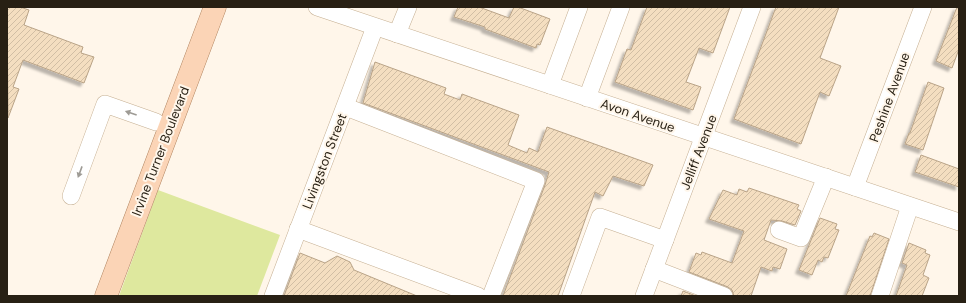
<svg xmlns="http://www.w3.org/2000/svg" width="966" height="303" font-family="'DM Sans',sans-serif">
  <style>
    .green { fill: #dee89e }
    .building { fill: url(#building-hatch); stroke: #b9a387; filter: url(#shadow) }
    .lines { fill: none; stroke-linecap: round; stroke-linejoin: round }
    .minor-casing { stroke: #c6b093; stroke-width: 18 }
    .major-casing { stroke: #af825d; stroke-width: 23 }
    .minor { stroke: #fff; stroke-width: 17 }
    .major { stroke: #fbd4b6; stroke-width: 22 }
    .oneway { fill: #9e9b95 }
    .labels { text-anchor: middle; stroke-width: 4; stroke-linejoin: round; paint-order: stroke }
    .street-label { font-size: 13px; fill: #282014; stroke: #fff6ea }
  </style>
  <defs>
    <pattern id="building-hatch" width="6" height="6" patternUnits="userSpaceOnUse"><rect width="6" height="6" fill="#f4dec0"/><path d="M-1 1l2-2M0 6l6-6M5 7l2-2" fill="none" stroke="#d1bea4"/></pattern>
    <filter id="shadow"><feDropShadow dx="-3.5" dy="3.5" stdDeviation="1" flood-color="#0004"/></filter>
  </defs>
  <rect width="100%" height="100%" fill="#fff6ea"/>
  <path class="green" d="M 158,190 L 280,235 L 257,296 L 119,296 Z"/>
  <g class="building">
    <path d="M 7,7 L 20,7 L 29,10 L 24,25 L 83,47 L 81,53 L 94,57 L 84,83 L 23,60 L 13,87 L 19,89 L 8,118 Z"/>
    <path d="M 458,7 L 479,7 L 509,18 L 514,7 L 518,7 L 550,19 L 540,45 L 537,44 L 536,48 L 485,29 L 485,27 L 454,17 Z"/>
    <path d="M 647,7 L 730,7 L 713,53 L 699,48 L 686,82 L 701,87 L 693,110 L 615,82 L 627,49 L 631,50 Z"/>
    <path d="M 776,7 L 839,7 L 820,58 L 841,66 L 829,96 L 820,92 L 801,144 L 734,119 Z"/>
    <path d="M 957,7 L 959,7 L 959,49 L 952,68 L 936,61 Z"/>
    <path d="M 375,62 L 446,88 L 444,94 L 460,100 L 462,94 L 519,115 L 508,145 L 527,153 L 529,148 L 538,152 L 547,127 L 653,165 L 644,186 L 613,176 L 603,196 L 595,192 L 558,296 L 503,296 L 545,185 L 549,172 L 363,103 Z"/>
    <path d="M 928,82 L 944,88 L 923,150 L 905,144 L 909,133 L 910,133 Z"/>
    <path d="M 921,155 L 959,169 L 959,187 L 915,172 Z"/>
    <path d="M 749,188 L 799,205 L 797,209 L 801,211 L 795,225 L 782,221 L 771,220 L 764,240 L 787,249 L 780,269 L 773,267 L 772,271 L 761,267 L 751,296 L 734,296 L 732,290 L 728,287 L 689,272 L 696,253 L 701,255 L 702,252 L 732,263 L 744,231 L 709,219 L 723,190 L 737,195 L 739,189 L 747,192 Z"/>
    <path d="M 820,218 L 837,224 L 835,229 L 839,230 L 828,258 L 824,257 L 822,262 L 818,260 L 812,275 L 799,270 Z"/>
    <path d="M 874,233 L 889,239 L 870,296 L 846,296 L 870,236 L 872,237 Z"/>
    <path d="M 909,243 L 926,250 L 925,253 L 930,255 L 923,275 L 929,278 L 922,296 L 896,296 L 907,265 L 902,263 Z"/>
    <path d="M 300,253 L 325,263 L 337,256 L 350,262 L 354,270 L 417,296 L 284,296 Z"/>
    <path d="M 683,291 L 696,296 L 681,296 Z"/>
  </g>
  <g class="lines">
    <defs>
      <g id="minor">
        <path d="M 317,7 L 959,222"/>
        <path d="M 397,34 L 408,7"/>
        <path d="M 550,85 L 579,7"/>
        <path d="M 587,98 L 621,7"/>
        <path d="M 346,107 L 536,181 L 491,296"/>
        <path d="M 855,187 L 923,7"/>
        <path d="M 71,196 L 105,104 L 156,122"/>
        <path d="M 298,229 L 478,296"/>
        <path d="M 779,230 L 801,238 L 826,177"/>
        <path d="M 654,269 L 724,296"/>
        <path d="M 273,296 L 375,27"/>
        <path d="M 571,296 L 600,217 L 665,240"/>
        <path d="M 644,296 L 752,7"/>
        <path d="M 880,296 L 910,206"/>
      </g>
      <path id="major" d="M 106,296 L 215,7"/>
    </defs>
    <use href="#minor" class="minor-casing"/>
    <use href="#major" class="major-casing"/>
    <use href="#minor" class="minor"/>
    <use href="#major" class="major"/>
  </g>
  <defs><path id="oneway-solid" d="M-6-.8H1V-3.2L6.5 0L1 3.2V.8H-6Z"/></defs>
  <g class="oneway">
    <use href="#oneway-solid" transform="translate(131 113) rotate(-161)"/>
    <use href="#oneway-solid" transform="translate(80 172) rotate(110)"/>
  </g>
  <g class="labels">
    <g class="street-label">
      <text transform="translate(889 97) rotate(-70)" y="5">Peshine Avenue</text>
      <text transform="translate(638 115) rotate(19)" y="5">Avon Avenue</text>
      <text transform="translate(160 151) rotate(-69)" y="5">Irvine Turner Boulevard</text>
      <text transform="translate(698 152) rotate(-69)" y="5">Jelliff Avenue</text>
      <text transform="translate(324 161) rotate(-69)" y="5">Livingston Street</text>
    </g>
  </g>
  <rect width="966" height="303" fill="none" stroke="#282014" stroke-width="16"/>
</svg>
